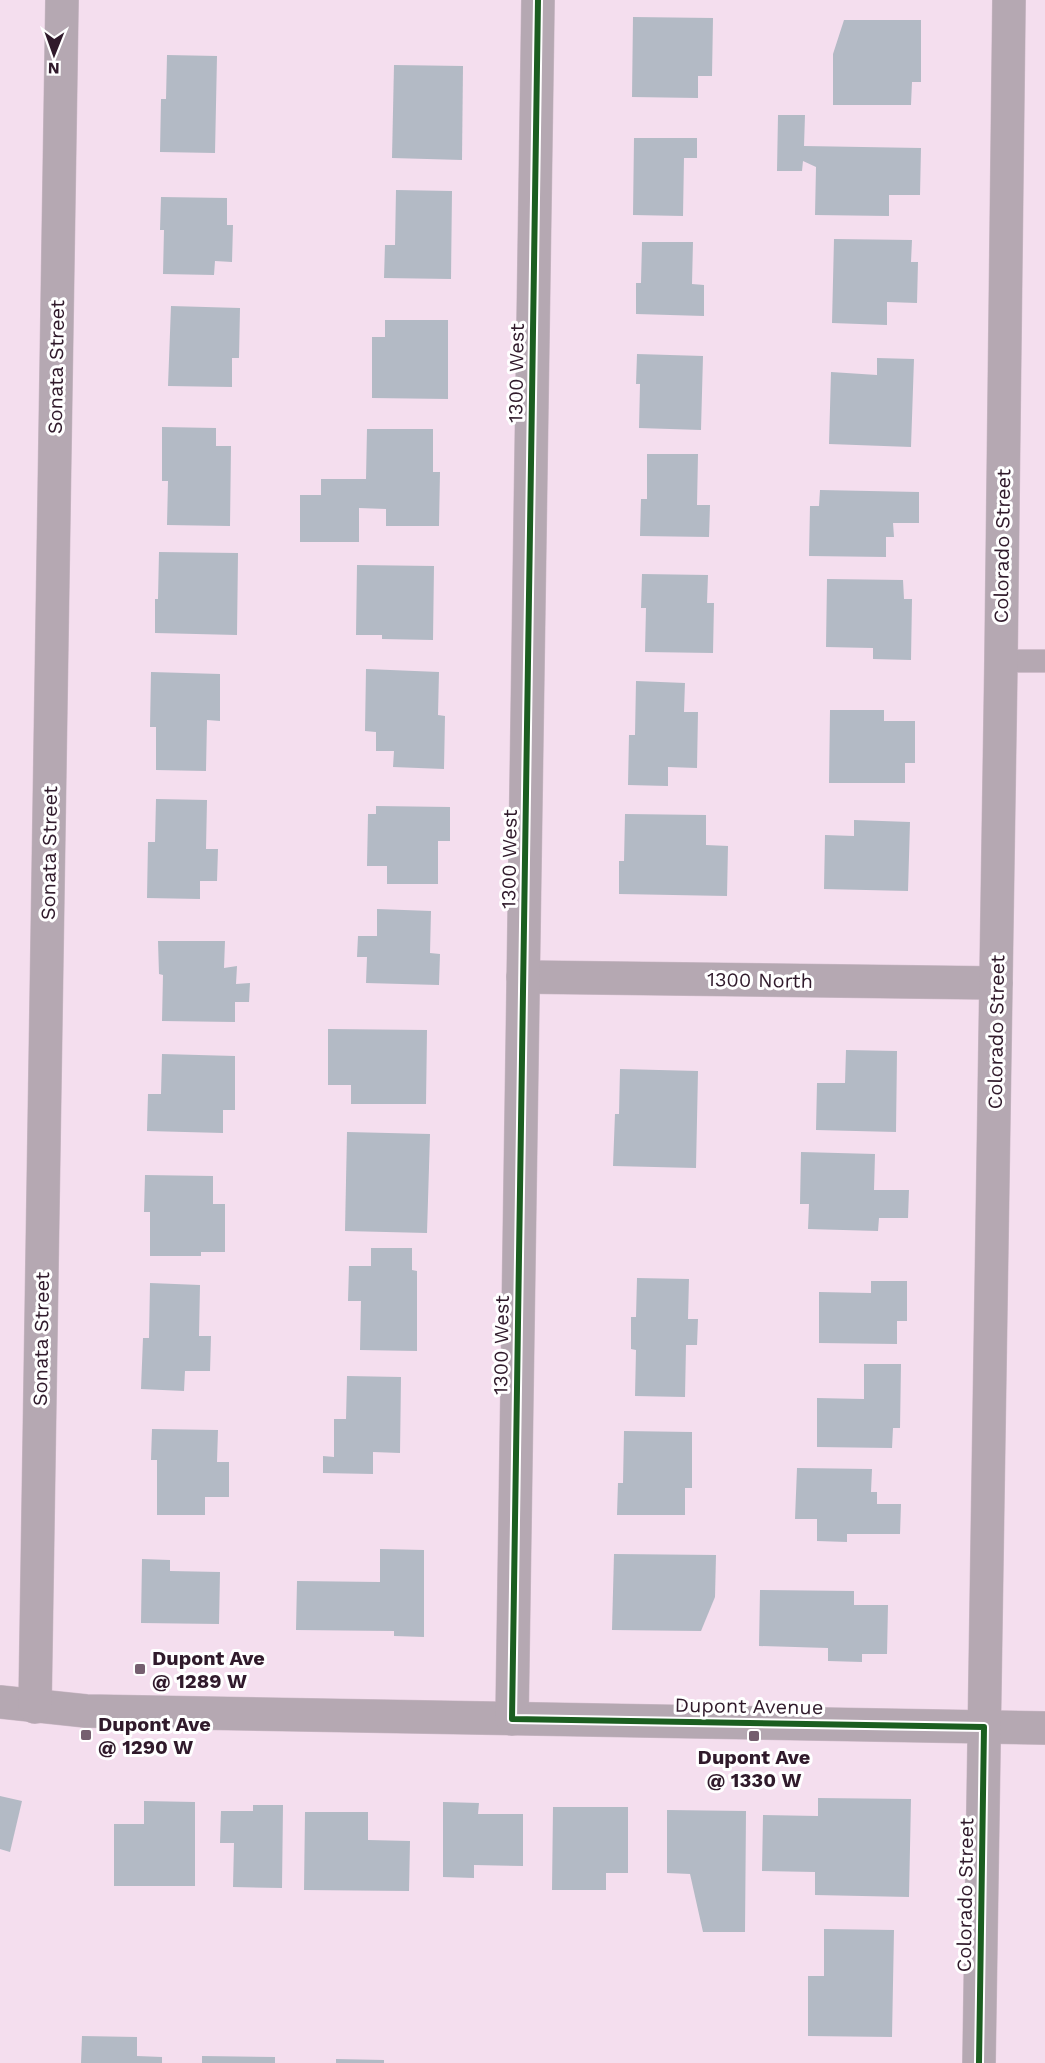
<svg xmlns="http://www.w3.org/2000/svg" width="1045" height="2063" font-family="'Work Sans',sans-serif">
  <style>
    .building { fill: #b3bac5 }
    .lines { fill: none; stroke-linecap: round; stroke-linejoin: round }
    .service-casing { stroke: #cfbcca; stroke-width: 24 }
    .minor-casing { stroke: #cfbcca; stroke-width: 34 }
    .service { stroke: #b5a8b2; stroke-width: 22 }
    .minor { stroke: #b5a8b2; stroke-width: 33 }
    .cycleway-casing { stroke: #fff; stroke-width: 10 }
    .cycleway { stroke: #1b5e20; stroke-width: 6 }
    .poi-dot { fill: #755f6f; stroke: #fff; stroke-width: 2 }
    .labels { text-anchor: middle; stroke-width: 6; stroke-linejoin: round; paint-order: stroke }
    .street-label { font-size: 20px; fill: #301a2b; stroke: #fff }
    .poi-label { font-size: 20px; font-weight: bold; fill: #301a2b; stroke: #fff; text-anchor: start }
  </style>
  <rect width="100%" height="100%" fill="#f4deee"/>
  <g class="building">
    <path d="M 633,17 L 713,18 L 712,76 L 698,76 L 698,98 L 632,97 Z"/>
    <path d="M 844,20 L 921,20 L 921,82 L 912,82 L 911,105 L 833,105 L 833,54 Z"/>
    <path d="M 167,55 L 217,56 L 215,153 L 160,152 L 161,99 L 166,99 Z"/>
    <path d="M 394,65 L 463,66 L 462,160 L 392,158 Z"/>
    <path d="M 778,115 L 805,115 L 804,146 L 921,148 L 920,195 L 889,195 L 889,216 L 815,215 L 816,167 L 803,161 L 802,171 L 777,171 Z"/>
    <path d="M 634,138 L 697,138 L 697,158 L 684,158 L 683,216 L 633,215 Z"/>
    <path d="M 396,190 L 452,191 L 451,279 L 384,278 L 385,245 L 395,245 Z"/>
    <path d="M 161,197 L 227,198 L 227,225 L 233,225 L 232,262 L 215,261 L 214,275 L 163,274 L 164,230 L 160,230 Z"/>
    <path d="M 834,239 L 912,240 L 911,262 L 918,262 L 917,303 L 887,302 L 887,325 L 832,323 Z"/>
    <path d="M 642,242 L 693,242 L 692,284 L 704,285 L 704,316 L 636,314 L 636,283 L 641,283 Z"/>
    <path d="M 171,306 L 240,308 L 239,358 L 232,358 L 232,387 L 168,386 Z"/>
    <path d="M 385,320 L 448,320 L 448,399 L 372,398 L 372,337 L 385,337 Z"/>
    <path d="M 637,354 L 703,356 L 701,430 L 639,428 L 640,384 L 636,384 Z"/>
    <path d="M 877,358 L 914,359 L 911,447 L 829,444 L 831,372 L 877,375 Z"/>
    <path d="M 162,427 L 216,428 L 216,446 L 231,446 L 230,526 L 167,525 L 168,481 L 162,481 Z"/>
    <path d="M 367,429 L 433,429 L 433,472 L 440,472 L 439,526 L 386,526 L 386,509 L 359,508 L 359,542 L 300,542 L 300,495 L 321,495 L 321,479 L 366,479 Z"/>
    <path d="M 647,454 L 698,454 L 697,505 L 710,505 L 709,537 L 640,536 L 641,499 L 647,499 Z"/>
    <path d="M 820,490 L 919,492 L 919,523 L 893,523 L 894,537 L 886,537 L 886,557 L 809,556 L 810,506 L 819,506 Z"/>
    <path d="M 159,552 L 238,553 L 237,635 L 155,633 L 155,599 L 158,599 Z"/>
    <path d="M 357,565 L 434,566 L 433,640 L 382,639 L 382,635 L 356,635 Z"/>
    <path d="M 642,574 L 708,575 L 707,603 L 714,603 L 713,653 L 645,652 L 646,608 L 641,608 Z"/>
    <path d="M 827,579 L 903,580 L 904,599 L 912,599 L 911,660 L 873,659 L 873,648 L 826,647 Z"/>
    <path d="M 366,669 L 439,672 L 438,715 L 445,716 L 444,769 L 393,767 L 394,751 L 376,751 L 376,732 L 365,731 Z"/>
    <path d="M 151,672 L 220,674 L 220,721 L 207,720 L 206,771 L 156,770 L 156,727 L 150,727 Z"/>
    <path d="M 636,681 L 685,683 L 684,712 L 698,712 L 697,768 L 668,767 L 668,786 L 628,785 L 629,735 L 635,735 Z"/>
    <path d="M 830,710 L 884,710 L 884,721 L 915,721 L 915,763 L 905,763 L 905,783 L 829,783 Z"/>
    <path d="M 156,799 L 207,800 L 206,849 L 218,849 L 217,881 L 200,881 L 200,899 L 147,898 L 148,842 L 155,842 Z"/>
    <path d="M 376,806 L 450,807 L 450,841 L 438,841 L 438,884 L 387,884 L 387,866 L 367,866 L 368,814 L 376,814 Z"/>
    <path d="M 625,814 L 706,815 L 706,845 L 728,846 L 727,896 L 619,894 L 619,861 L 624,861 Z"/>
    <path d="M 854,820 L 910,822 L 908,891 L 824,889 L 825,835 L 854,836 Z"/>
    <path d="M 377,909 L 431,911 L 430,953 L 440,954 L 439,985 L 366,983 L 367,957 L 357,957 L 358,936 L 377,936 Z"/>
    <path d="M 158,941 L 225,941 L 224,968 L 237,966 L 236,984 L 250,983 L 249,1002 L 235,1002 L 235,1022 L 162,1021 L 163,975 L 159,974 Z"/>
    <path d="M 328,1029 L 427,1030 L 426,1104 L 351,1104 L 351,1085 L 328,1085 Z"/>
    <path d="M 846,1050 L 897,1051 L 896,1132 L 816,1130 L 817,1083 L 845,1083 Z"/>
    <path d="M 162,1054 L 235,1056 L 235,1110 L 223,1110 L 223,1133 L 147,1131 L 148,1094 L 161,1094 Z"/>
    <path d="M 620,1069 L 698,1071 L 696,1168 L 613,1166 L 615,1114 L 619,1114 Z"/>
    <path d="M 347,1132 L 430,1134 L 427,1233 L 345,1231 Z"/>
    <path d="M 801,1152 L 875,1154 L 874,1190 L 909,1190 L 908,1218 L 879,1218 L 878,1231 L 808,1229 L 809,1204 L 800,1204 Z"/>
    <path d="M 145,1175 L 213,1176 L 213,1204 L 225,1204 L 225,1252 L 201,1252 L 201,1256 L 150,1256 L 150,1212 L 144,1212 Z"/>
    <path d="M 371,1248 L 412,1248 L 412,1270 L 417,1271 L 417,1351 L 360,1350 L 361,1301 L 348,1301 L 349,1266 L 371,1266 Z"/>
    <path d="M 637,1278 L 689,1279 L 688,1319 L 698,1319 L 697,1345 L 686,1345 L 685,1397 L 635,1396 L 636,1350 L 631,1349 L 631,1317 L 636,1317 Z"/>
    <path d="M 871,1281 L 907,1281 L 907,1321 L 897,1321 L 897,1344 L 819,1343 L 819,1292 L 871,1293 Z"/>
    <path d="M 150,1283 L 200,1285 L 199,1336 L 211,1336 L 210,1371 L 185,1371 L 184,1391 L 141,1389 L 143,1338 L 149,1338 Z"/>
    <path d="M 864,1364 L 901,1364 L 900,1428 L 893,1428 L 892,1448 L 817,1447 L 817,1398 L 864,1399 Z"/>
    <path d="M 347,1376 L 401,1377 L 400,1453 L 373,1452 L 373,1474 L 323,1473 L 323,1456 L 334,1457 L 334,1419 L 346,1419 Z"/>
    <path d="M 152,1429 L 218,1430 L 217,1462 L 229,1462 L 229,1497 L 205,1497 L 205,1515 L 157,1515 L 157,1460 L 151,1460 Z"/>
    <path d="M 624,1431 L 692,1432 L 692,1488 L 685,1488 L 685,1515 L 617,1515 L 618,1483 L 623,1483 Z"/>
    <path d="M 797,1468 L 872,1469 L 871,1492 L 877,1492 L 877,1504 L 901,1504 L 900,1534 L 847,1534 L 847,1542 L 817,1541 L 817,1519 L 795,1519 Z"/>
    <path d="M 380,1549 L 424,1550 L 424,1637 L 394,1636 L 394,1631 L 296,1630 L 297,1581 L 380,1582 Z"/>
    <path d="M 614,1554 L 716,1555 L 715,1597 L 701,1631 L 612,1630 Z"/>
    <path d="M 142,1559 L 170,1560 L 170,1571 L 220,1572 L 219,1624 L 141,1623 Z"/>
    <path d="M 760,1590 L 854,1591 L 854,1605 L 888,1605 L 887,1654 L 862,1654 L 862,1662 L 828,1661 L 828,1648 L 759,1646 Z"/>
    <path d="M 0,1796 L 22,1801 L 10,1852 L 0,1849 Z"/>
    <path d="M 818,1798 L 911,1799 L 909,1897 L 815,1895 L 815,1872 L 762,1871 L 763,1815 L 818,1816 Z"/>
    <path d="M 144,1801 L 195,1802 L 195,1886 L 114,1886 L 114,1824 L 144,1824 Z"/>
    <path d="M 443,1802 L 479,1803 L 478,1814 L 523,1814 L 523,1866 L 474,1865 L 474,1878 L 443,1877 Z"/>
    <path d="M 253,1805 L 283,1805 L 282,1888 L 233,1887 L 234,1843 L 220,1843 L 221,1811 L 253,1811 Z"/>
    <path d="M 553,1807 L 628,1807 L 628,1873 L 606,1873 L 606,1890 L 552,1890 Z"/>
    <path d="M 667,1810 L 746,1811 L 745,1932 L 703,1932 L 690,1874 L 667,1873 Z"/>
    <path d="M 305,1812 L 368,1812 L 368,1840 L 410,1841 L 409,1891 L 304,1890 Z"/>
    <path d="M 824,1929 L 894,1930 L 892,2037 L 808,2036 L 808,1976 L 824,1976 Z"/>
    <path d="M 82,2036 L 137,2037 L 137,2056 L 162,2057 L 162,2063 L 81,2063 Z"/>
    <path d="M 202,2056 L 275,2057 L 275,2063 L 202,2063 Z"/>
    <path d="M 336,2059 L 384,2060 L 384,2063 L 336,2063 Z"/>
  </g>
  <g class="lines">
    <defs>
      <path id="service" d="M 1001,661 L 1045,661"/>
      <g id="minor">
        <path d="M 523,977 L 996,983"/>
        <path d="M 0,1702 L 86,1711 L 1045,1728"/>
        <path d="M 35,1707 L 62,0"/>
        <path d="M 512,1719 L 538,0"/>
        <path d="M 979,2063 L 1001,661 L 1009,0"/>
      </g>
    </defs>
    <use href="#service" class="service-casing"/>
    <use href="#minor" class="minor-casing"/>
    <use href="#service" class="service"/>
    <use href="#minor" class="minor"/>
    <defs>
      <path id="cycleway" d="M 538,0 L 512,1719 L 984,1727 L 979,2063"/>
    </defs>
    <use href="#cycleway" class="cycleway-casing"/>
    <use href="#cycleway" class="cycleway"/>
  </g>
  <g class="poi-dot">
    <rect x="134" y="1663" width="12" height="12" rx="3"/>
    <rect x="80" y="1729" width="12" height="12" rx="3"/>
    <rect x="748" y="1730" width="12" height="12" rx="3"/>
  </g>
  <g class="labels">
    <g class="street-label">
      <text transform="translate(56 367) rotate(-89)" y="7">Sonata Street</text>
      <text transform="translate(516 373) rotate(-89)" y="7">1300 West</text>
      <text transform="translate(1002 546) rotate(-89)" y="7">Colorado Street</text>
      <text transform="translate(49 853) rotate(-89)" y="7">Sonata Street</text>
      <text transform="translate(509 859) rotate(-89)" y="7">1300 West</text>
      <text transform="translate(760 980) rotate(1)" y="7">1300 North</text>
      <text transform="translate(996 1032) rotate(-89)" y="7">Colorado Street</text>
      <text transform="translate(41 1339) rotate(-89)" y="7">Sonata Street</text>
      <text transform="translate(501 1345) rotate(-89)" y="7">1300 West</text>
      <text transform="translate(749 1706) rotate(1)" y="7">Dupont Avenue</text>
      <text transform="translate(965 1895) rotate(-89)" y="7">Colorado Street</text>
    </g>
    <g class="poi-label">
      <text x="152" y="1665">Dupont Ave<tspan x="152" dy="23">@ 1289 W</tspan></text>
      <text x="98" y="1731">Dupont Ave<tspan x="98" dy="23">@ 1290 W</tspan></text>
      <text x="754" y="1764" text-anchor="middle">Dupont Ave<tspan x="754" dy="23">@ 1330 W</tspan></text>
    </g>
  </g>
  <g transform="translate(54 54) rotate(181)" stroke="#ffffff" stroke-width="4.5" paint-order="stroke">
  <path d="M0-4.5L10 22L0 15L-10 22Z" fill="#301a2b"/>
  <text y="-9" font-size="16" font-weight="bold" text-anchor="middle" fill="#301a2b">N</text>
  </g>
</svg>
